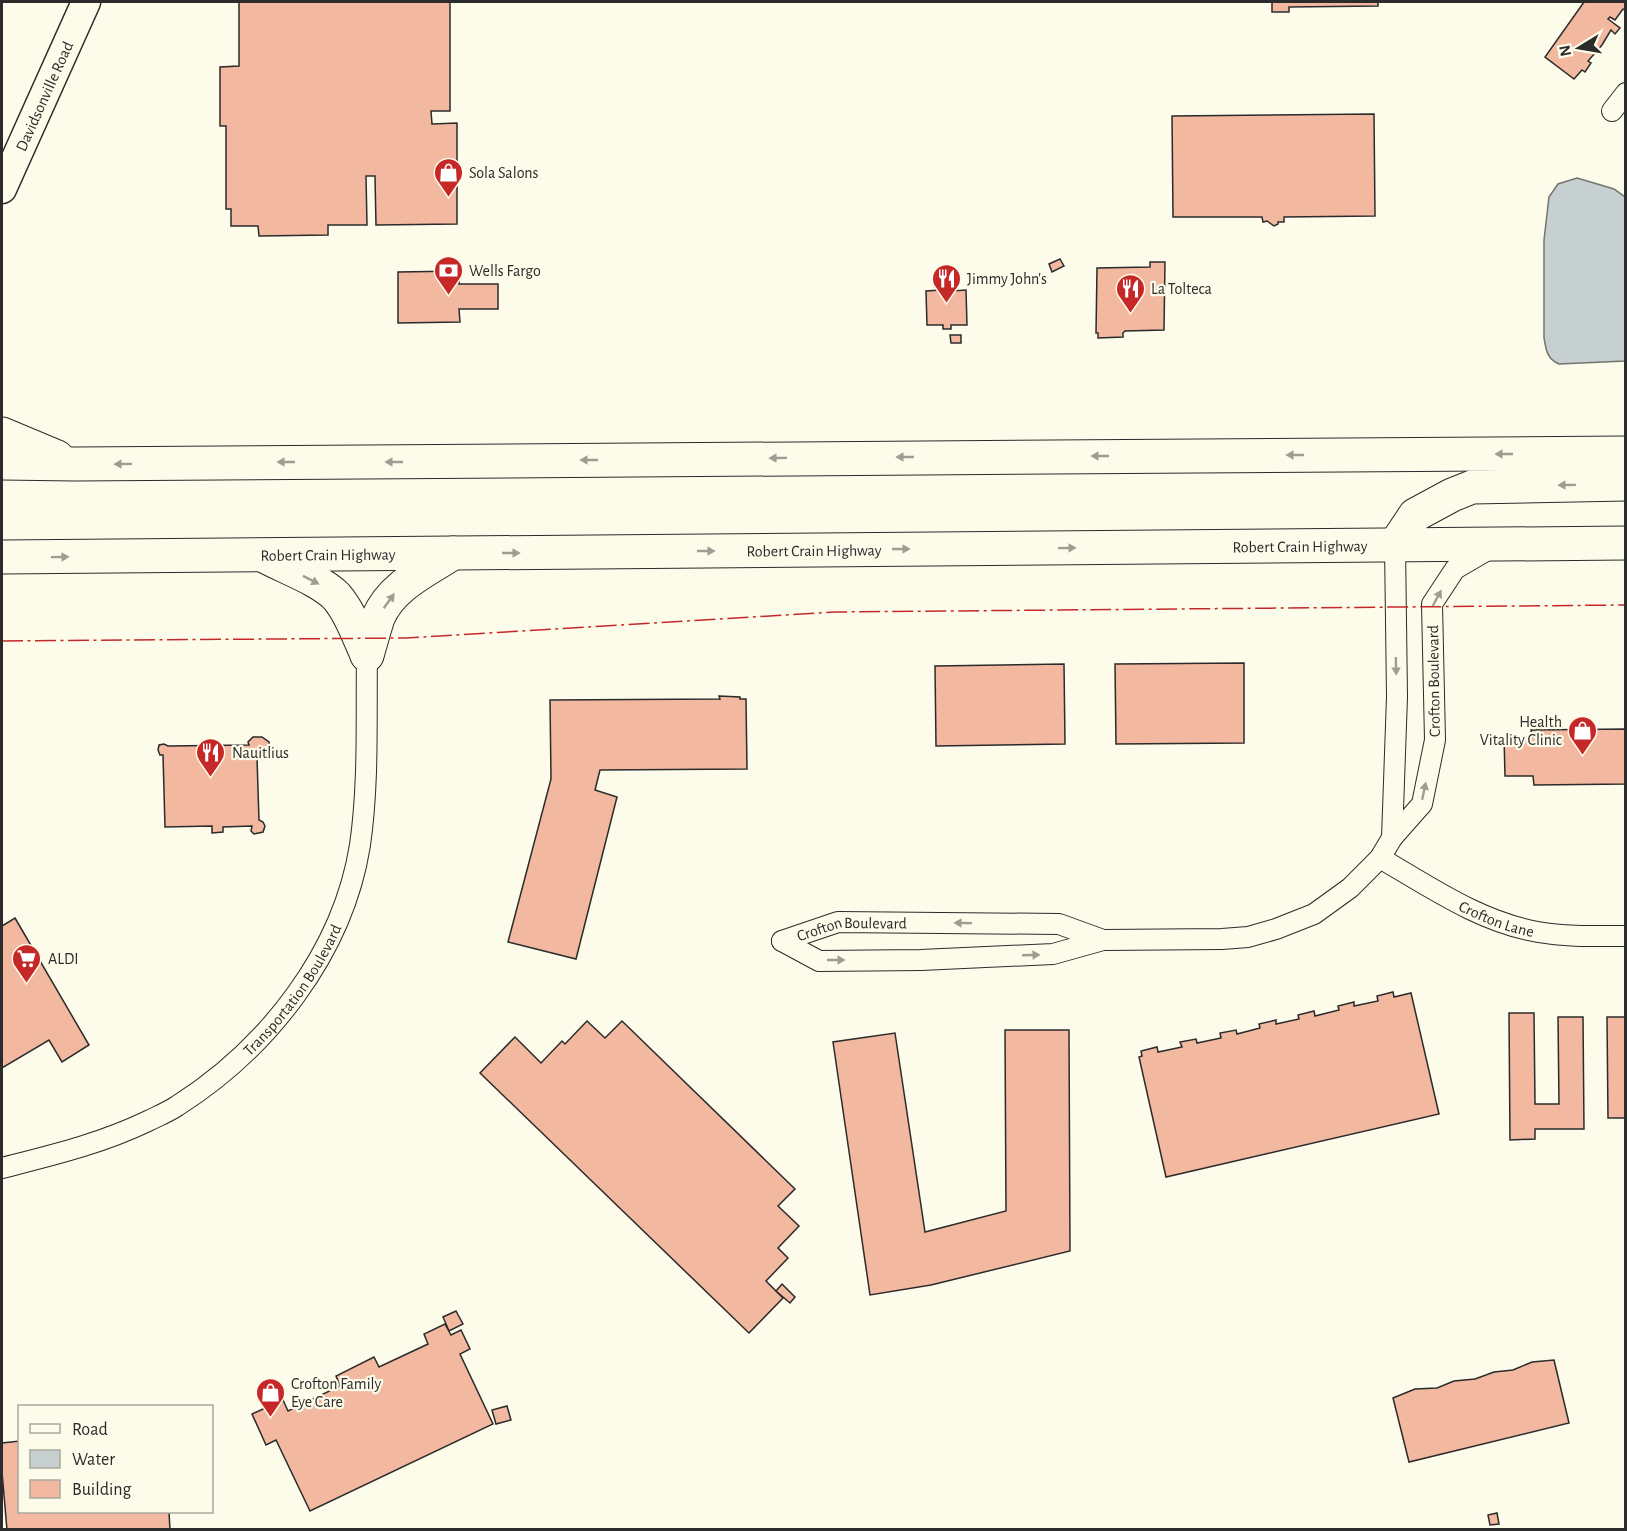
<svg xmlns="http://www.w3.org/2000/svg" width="1627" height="1531" font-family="'Alegreya Sans',sans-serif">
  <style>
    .water { fill: #c7d0d0; stroke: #74746e; stroke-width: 1.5 }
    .building { fill: #f2b8a0; stroke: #2b2b2b; stroke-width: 1.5 }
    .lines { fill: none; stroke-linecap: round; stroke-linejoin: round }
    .street-casing { stroke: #2b2b2b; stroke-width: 22 }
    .secondary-casing { stroke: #2b2b2b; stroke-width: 31 }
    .highway-casing { stroke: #2b2b2b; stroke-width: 35 }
    .street { stroke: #fdfbea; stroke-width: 20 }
    .secondary { stroke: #fdfbea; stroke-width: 28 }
    .highway { stroke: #fdfbea; stroke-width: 33 }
    .power { stroke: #c62828; stroke-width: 1.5; stroke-dasharray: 21 4.5 3 4.5; stroke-linecap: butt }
    .oneway { fill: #9e9d94 }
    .labels { text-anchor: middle; stroke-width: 4.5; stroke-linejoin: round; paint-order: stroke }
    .street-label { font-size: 16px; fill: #2b2b2b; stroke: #fdfbea }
    .poi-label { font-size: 16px; fill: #2b2b2b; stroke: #fdfbea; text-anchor: start }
  </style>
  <rect width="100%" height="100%" fill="#fdfbea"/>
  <path class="water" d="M 1577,178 L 1614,189 L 1625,197 L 1625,361 L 1559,364 C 1547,359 1546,350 1544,338 L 1544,240 L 1549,197 L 1558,184 Z"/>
  <g class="building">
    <path d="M 239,2 L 450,2 L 450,111 L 431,111 L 432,124 L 457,123 L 457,224 L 376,225 L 375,176 L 366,176 L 367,225 L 328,225 L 328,235 L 259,236 L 258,226 L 231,226 L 231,209 L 226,209 L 226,126 L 220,126 L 220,67 L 239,66 Z"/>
    <path d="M 1272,2 L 1378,2 L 1378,6 L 1289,7 L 1289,12 L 1272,12 Z"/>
    <path d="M 1584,2 L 1626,2 L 1626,11 L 1623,9 L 1615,20 L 1610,17 L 1608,19 L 1620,28 L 1615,34 L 1611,30 L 1602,45 L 1588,61 L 1591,63 L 1585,72 L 1582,70 L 1574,79 L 1545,57 Z"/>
    <path d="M 1374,114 L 1375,216 L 1284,217 L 1284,222 L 1278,222 L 1278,224 L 1274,226 L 1267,221 L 1263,222 L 1262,217 L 1173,217 L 1172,116 Z"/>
    <path d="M 1060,259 L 1064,266 L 1052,272 L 1049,264 Z"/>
    <path d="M 1150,262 L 1165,262 L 1164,330 L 1125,331 L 1123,333 L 1123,337 L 1098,338 L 1098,333 L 1096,333 L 1097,268 L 1150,267 Z"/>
    <path d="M 459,271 L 459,284 L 498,284 L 498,309 L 459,309 L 460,322 L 398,323 L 398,272 Z"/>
    <path d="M 941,287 L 952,287 L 952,291 L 966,290 L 967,325 L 951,325 L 951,329 L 943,329 L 943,325 L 927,325 L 926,291 L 941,290 Z"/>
    <path d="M 950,335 L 961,335 L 961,343 L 951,343 Z"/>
    <path d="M 1244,663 L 1244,743 L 1116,744 L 1115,664 Z"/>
    <path d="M 1064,664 L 1065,744 L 936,746 L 935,666 Z"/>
    <path d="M 719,696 L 740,697 L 740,699 L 746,699 L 747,769 L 600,770 L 595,790 L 617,797 L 576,959 L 508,942 L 551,779 L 550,700 L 720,699 Z"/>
    <path d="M 1626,729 L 1626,784 L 1534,785 L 1533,776 L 1505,776 L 1504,737 L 1532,737 L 1531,730 Z"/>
    <path d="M 253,737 L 262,737 L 269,742 L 270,751 L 264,758 L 257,758 L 259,820 L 263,822 L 265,826 L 263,832 L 254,834 L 251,831 L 252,826 L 223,827 L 223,832 L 212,833 L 212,826 L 165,827 L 163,755 L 160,755 L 158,750 L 159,745 L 164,744 L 168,746 L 249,745 L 248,742 Z"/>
    <path d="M 15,918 L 89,1045 L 62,1062 L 49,1040 L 2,1068 L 2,926 Z"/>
    <path d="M 1393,992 L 1394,997 L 1411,993 L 1439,1114 L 1166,1177 L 1139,1057 L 1142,1056 L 1141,1051 L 1157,1047 L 1158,1052 L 1182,1047 L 1180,1042 L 1196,1039 L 1197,1043 L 1221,1038 L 1220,1033 L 1236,1030 L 1237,1034 L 1260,1028 L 1259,1024 L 1276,1020 L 1276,1024 L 1299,1019 L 1298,1015 L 1314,1011 L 1315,1016 L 1339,1010 L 1338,1006 L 1354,1002 L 1354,1006 L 1378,1001 L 1377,996 Z"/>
    <path d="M 1509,1013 L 1534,1013 L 1535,1104 L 1559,1104 L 1558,1017 L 1583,1017 L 1584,1129 L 1535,1129 L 1535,1139 L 1510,1140 Z"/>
    <path d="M 1607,1017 L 1626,1017 L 1626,1118 L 1608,1118 Z"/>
    <path d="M 587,1021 L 605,1038 L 622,1021 L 795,1189 L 778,1206 L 799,1226 L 778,1248 L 788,1258 L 766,1281 L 783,1298 L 749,1333 L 480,1073 L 515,1037 L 541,1063 L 562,1041 L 565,1044 Z"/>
    <path d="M 1005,1030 L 1069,1030 L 1070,1251 L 931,1285 L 870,1295 L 833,1042 L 895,1033 L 925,1232 L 1006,1211 Z"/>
    <path d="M 782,1284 L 795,1297 L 790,1303 L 776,1291 Z"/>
    <path d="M 456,1311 L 463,1324 L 449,1331 L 443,1317 Z"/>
    <path d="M 445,1324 L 451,1335 L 461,1330 L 470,1349 L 460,1354 L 493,1424 L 310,1511 L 276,1440 L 266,1445 L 252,1414 L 283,1400 L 288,1411 L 340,1386 L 336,1376 L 374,1357 L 379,1367 L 428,1344 L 424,1334 Z"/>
    <path d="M 1554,1360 L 1569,1423 L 1409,1462 L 1393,1398 L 1415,1389 L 1437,1388 L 1454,1381 L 1475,1379 L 1494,1372 L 1513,1370 L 1532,1362 Z"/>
    <path d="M 507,1406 L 511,1420 L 496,1424 L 492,1410 Z"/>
    <path d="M 20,1441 L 20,1512 L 169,1512 L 170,1530 L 7,1530 L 2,1472 L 2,1443 Z"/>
    <path d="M 1497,1513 L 1499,1524 L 1490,1525 L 1488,1515 Z"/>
  </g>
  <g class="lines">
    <defs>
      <g id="street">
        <path d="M 1612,111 L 1626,93"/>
        <path d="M 1392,838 L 1397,697 L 1395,545"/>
        <path id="s1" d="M 1380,858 C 1430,887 1480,922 1538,932 C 1566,937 1597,936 1626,936"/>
        <path d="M 782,941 L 819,961 L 921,960 L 1053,954 L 1103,940 L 1222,939 L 1248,937 L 1276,929 L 1314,914 L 1350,888 L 1380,858 L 1392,838 L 1422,804 L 1435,740 L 1432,604 L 1455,569 L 1491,548"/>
        <path id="s2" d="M 782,941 L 838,922 L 1059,924 L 1103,940"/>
        <path id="s3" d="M 2,1168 C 53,1155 100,1144 148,1121 C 158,1116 168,1112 177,1106 C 267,1049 343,953 360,845 C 369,783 366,718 367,655"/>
      </g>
      <g id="secondary">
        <path id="s4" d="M 2,189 L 86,2"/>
      </g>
      <g id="highway">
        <path d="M 2,434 L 57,457"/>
        <path d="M 2,463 L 75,464 L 1626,453"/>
        <path d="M 1395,545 L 1415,515 L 1452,495 L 1472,487 L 1626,484"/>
        <path id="s5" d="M 2,557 L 1626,543"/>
        <path d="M 266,557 C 287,568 320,580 336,596 C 350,612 358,635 367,655"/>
        <path d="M 367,655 C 371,642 374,630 378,618 C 391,586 426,571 453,553"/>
      </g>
    </defs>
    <use href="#street" class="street-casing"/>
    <use href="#secondary" class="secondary-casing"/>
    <use href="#highway" class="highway-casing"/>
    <use href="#street" class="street"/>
    <use href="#secondary" class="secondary"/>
    <use href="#highway" class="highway"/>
    <path class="power" d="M 2,641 L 406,638 L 835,612 L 1626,605"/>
  </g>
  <defs><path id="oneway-solid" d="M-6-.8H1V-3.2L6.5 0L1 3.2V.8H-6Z" transform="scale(1.5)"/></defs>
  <g class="oneway">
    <use href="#oneway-solid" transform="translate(1504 454) rotate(180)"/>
    <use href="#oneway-solid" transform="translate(1295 455) rotate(180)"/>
    <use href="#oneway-solid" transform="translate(1100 456) rotate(180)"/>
    <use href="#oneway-solid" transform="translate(905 457) rotate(180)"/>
    <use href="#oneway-solid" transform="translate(778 458) rotate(179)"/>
    <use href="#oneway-solid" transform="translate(589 460) rotate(180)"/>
    <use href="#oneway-solid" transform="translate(286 462) rotate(180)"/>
    <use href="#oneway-solid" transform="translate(394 462) rotate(180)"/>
    <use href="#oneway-solid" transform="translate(123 464) rotate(179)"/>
    <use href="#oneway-solid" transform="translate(1567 485) rotate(179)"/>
    <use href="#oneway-solid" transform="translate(1067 548) rotate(-1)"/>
    <use href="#oneway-solid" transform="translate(901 549)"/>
    <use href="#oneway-solid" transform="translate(706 551)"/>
    <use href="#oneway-solid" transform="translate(511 553)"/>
    <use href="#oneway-solid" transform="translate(60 557) rotate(-1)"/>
    <use href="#oneway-solid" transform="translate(311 580) rotate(27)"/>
    <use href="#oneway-solid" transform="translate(1437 598) rotate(-62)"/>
    <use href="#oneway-solid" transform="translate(389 601) rotate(-54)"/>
    <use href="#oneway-solid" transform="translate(1396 666) rotate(89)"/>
    <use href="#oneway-solid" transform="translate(1424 791) rotate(-78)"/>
    <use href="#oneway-solid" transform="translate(963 923) rotate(-179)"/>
    <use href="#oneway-solid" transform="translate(1031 955) rotate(-2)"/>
    <use href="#oneway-solid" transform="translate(836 960)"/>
  </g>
  <defs>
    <symbol id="shop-pin" viewBox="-11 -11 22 30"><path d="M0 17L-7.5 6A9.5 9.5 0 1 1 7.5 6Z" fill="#c62828" stroke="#fdfbea"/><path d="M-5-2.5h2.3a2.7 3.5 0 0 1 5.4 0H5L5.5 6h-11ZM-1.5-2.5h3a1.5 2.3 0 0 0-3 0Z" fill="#fff"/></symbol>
    <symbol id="bank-pin" viewBox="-11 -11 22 30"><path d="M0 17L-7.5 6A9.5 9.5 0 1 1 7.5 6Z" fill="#c62828" stroke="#fdfbea"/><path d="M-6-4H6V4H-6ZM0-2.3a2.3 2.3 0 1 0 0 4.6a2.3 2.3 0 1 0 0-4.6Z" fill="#fff"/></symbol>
    <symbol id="restaurant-pin" viewBox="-11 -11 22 30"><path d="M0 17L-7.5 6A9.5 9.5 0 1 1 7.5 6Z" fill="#c62828" stroke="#fdfbea"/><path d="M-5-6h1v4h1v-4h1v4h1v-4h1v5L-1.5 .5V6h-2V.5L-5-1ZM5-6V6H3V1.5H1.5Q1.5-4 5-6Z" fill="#fff"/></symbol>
    <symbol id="supermarket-pin" viewBox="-11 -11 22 30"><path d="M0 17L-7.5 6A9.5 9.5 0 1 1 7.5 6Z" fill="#c62828" stroke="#fdfbea"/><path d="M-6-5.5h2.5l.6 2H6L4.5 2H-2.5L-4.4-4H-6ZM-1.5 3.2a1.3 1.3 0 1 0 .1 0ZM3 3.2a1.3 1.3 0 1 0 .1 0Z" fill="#fff"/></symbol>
  </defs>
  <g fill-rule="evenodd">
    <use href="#shop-pin" x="432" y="156" width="33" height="45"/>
    <use href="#bank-pin" x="432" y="254" width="33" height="45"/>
    <use href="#restaurant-pin" x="930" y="262" width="33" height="45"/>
    <use href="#restaurant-pin" x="1114" y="272" width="33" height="45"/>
    <use href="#shop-pin" x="1566" y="714" width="33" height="45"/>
    <use href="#restaurant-pin" x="194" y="736" width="33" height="45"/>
    <use href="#supermarket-pin" x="10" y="942" width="33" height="45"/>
    <use href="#shop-pin" x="254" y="1376" width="33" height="45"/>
  </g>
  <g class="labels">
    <g class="street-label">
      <text dy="6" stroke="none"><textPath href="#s4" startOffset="102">Davidsonville Road</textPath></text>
      <text dy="6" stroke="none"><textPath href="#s5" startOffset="1298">Robert Crain Highway</textPath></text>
      <text dy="6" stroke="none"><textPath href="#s5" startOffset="812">Robert Crain Highway</textPath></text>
      <text dy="6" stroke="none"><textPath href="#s5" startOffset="326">Robert Crain Highway</textPath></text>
      <text transform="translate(1433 681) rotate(-91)" y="6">Crofton Boulevard</text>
      <text dy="6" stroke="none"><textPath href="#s1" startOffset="132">Crofton Lane</textPath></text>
      <text dy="6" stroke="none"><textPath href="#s2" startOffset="72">Crofton Boulevard</textPath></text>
      <text dy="6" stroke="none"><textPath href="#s3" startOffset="352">Transportation Boulevard</textPath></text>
    </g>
    <g class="poi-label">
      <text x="469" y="178">Sola Salons</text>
      <text x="469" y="276">Wells Fargo</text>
      <text x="967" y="284">Jimmy John's</text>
      <text x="1151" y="294">La Tolteca</text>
      <text x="1562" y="727" text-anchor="end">Health<tspan x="1562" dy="18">Vitality Clinic</tspan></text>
      <text x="232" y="758">Nauitlius</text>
      <text x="48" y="964">ALDI</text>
      <text x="291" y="1389">Crofton Family<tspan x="291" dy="18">Eye Care</tspan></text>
    </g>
  </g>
  <rect width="1627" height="1531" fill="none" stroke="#2b2b2b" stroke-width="6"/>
  <rect x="18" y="1405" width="195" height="108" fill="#fdfbea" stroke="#a9a89e" stroke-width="1.5"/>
  <rect x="30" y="1424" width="30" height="9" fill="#fdfbea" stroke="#a9a89e" stroke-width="1.5"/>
  <text x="72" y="1435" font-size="18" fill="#2b2b2b">Road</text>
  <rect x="30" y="1450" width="30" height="18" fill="#c7d0d0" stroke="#a9a89e" stroke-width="1.5"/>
  <text x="72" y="1465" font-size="18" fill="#2b2b2b">Water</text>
  <rect x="30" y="1480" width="30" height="18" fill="#f2b8a0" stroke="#a9a89e" stroke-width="1.5"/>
  <text x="72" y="1495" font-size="18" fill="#2b2b2b">Building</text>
  <g transform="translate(1579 48) rotate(259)" stroke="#fdfbea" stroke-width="4.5" paint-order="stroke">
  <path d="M0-4.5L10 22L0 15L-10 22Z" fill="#2b2b2b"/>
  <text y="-9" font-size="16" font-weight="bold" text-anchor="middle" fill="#2b2b2b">N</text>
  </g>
</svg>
